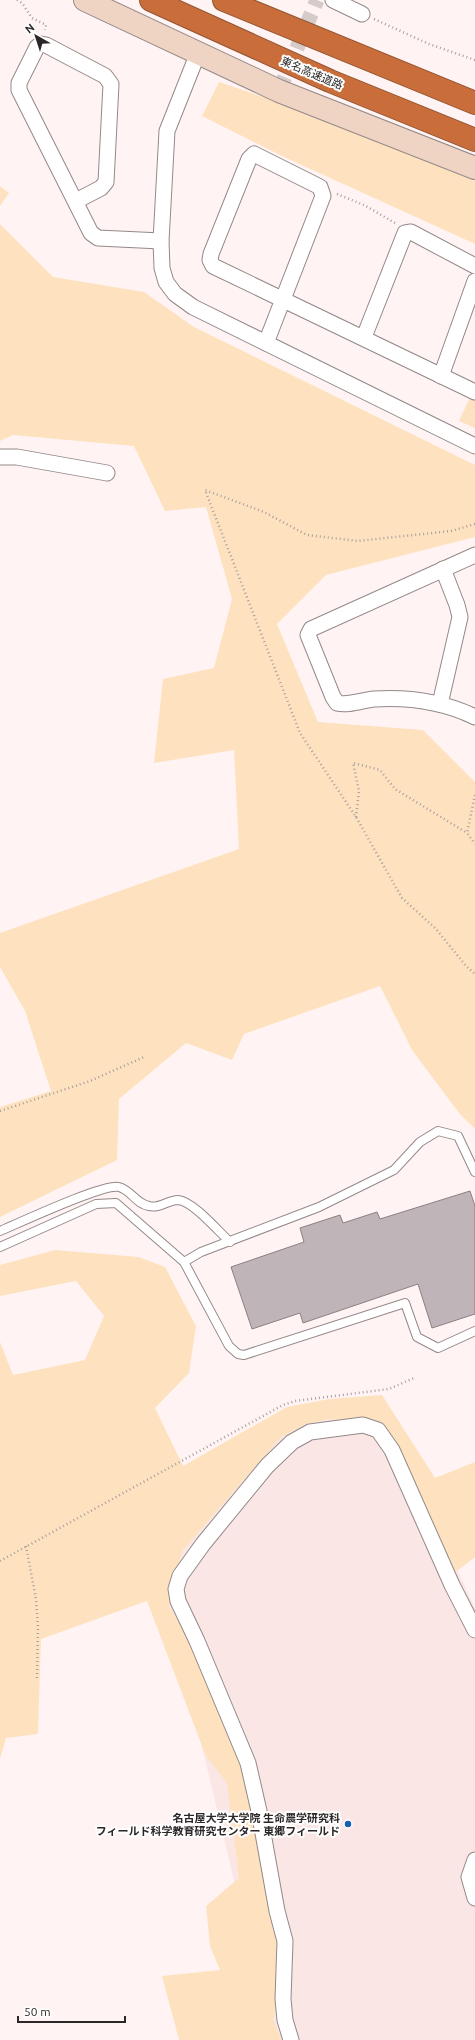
<svg xmlns="http://www.w3.org/2000/svg" width="475" height="2040" font-family="Ubuntu,'Noto Sans JP',sans-serif">
  <style>
    .built { fill: #fae6e4 }
    .green { fill: #fee2bf }
    .building { fill: #bfb5b8; stroke: #8a8184 }
    .lines { fill: none; stroke-linecap: round; stroke-linejoin: round }
    .street-tunnel { stroke: #d5cbca; stroke-width: 15; stroke-dasharray: 15 8; stroke-linecap: butt }
    .lane-casing { stroke: #938988; stroke-width: 10 }
    .street-casing { stroke: #938988; stroke-width: 17 }
    .secondary-casing { stroke: #938988; stroke-width: 24 }
    .highway-casing { stroke: #925533; stroke-width: 24 }
    .path { stroke: #a79f9f; stroke-width: 2.5; stroke-dasharray: 1 3; stroke-linecap: butt }
    .lane { stroke: #fff; stroke-width: 8 }
    .street { stroke: #fff; stroke-width: 15 }
    .secondary { stroke: #efd4c4; stroke-width: 22 }
    .highway { stroke: #c96e3a; stroke-width: 22 }
    .poi-dot { fill: #155fae; stroke: #fff; stroke-width: 1.5 }
    .labels { text-anchor: middle; stroke-width: 4; stroke-linejoin: round; paint-order: stroke }
    .street-label { font-size: 11px; fill: #2b2727; stroke: #fff }
    .poi-label { font-size: 11px; font-weight: bold; fill: #2b2727; stroke: #fff; text-anchor: end }
  </style>
  <rect width="100%" height="100%" fill="#fff4f3"/>
  <path class="built" d="M 333,1411 L 392,1429 L 475,1608 L 475,2040 L 272,2040 L 157,1558 L 284,1423 Z"/>
  <g class="green">
    <path d="M 219,82 L 284,104 L 475,181 L 475,244 L 282,156 L 202,116 Z"/>
    <path d="M 0,186 L 9,193 L 0,206 Z"/>
    <path d="M 0,224 L 53,277 L 144,292 L 194,327 L 475,465 L 475,537 L 326,575 L 277,624 L 318,722 L 423,730 L 475,782 L 475,1129 L 459,1113 L 412,1050 L 380,986 L 244,1034 L 232,1060 L 186,1043 L 119,1099 L 117,1160 L 0,1217 L 0,1107 L 51,1091 L 25,1011 L 0,967 L 0,933 L 239,849 L 234,750 L 154,763 L 163,679 L 214,668 L 232,599 L 206,507 L 165,511 L 134,446 L 13,435 L 0,441 Z"/>
    <path d="M 471,395 L 475,397 L 475,428 L 459,421 Z"/>
    <path d="M 55,1250 L 139,1257 L 165,1267 L 196,1326 L 189,1373 L 155,1408 L 183,1466 L 287,1407 L 329,1399 L 382,1395 L 435,1478 L 475,1462 L 475,1557 L 452,1575 L 383,1430 L 330,1419 L 306,1424 L 281,1437 L 182,1551 L 169,1606 L 200,1659 L 252,1770 L 287,1959 L 273,2019 L 281,2040 L 179,2040 L 162,1976 L 220,1970 L 210,1946 L 206,1906 L 239,1878 L 227,1783 L 205,1754 L 147,1601 L 41,1639 L 38,1734 L 6,1738 L 0,1759 L 0,1342 L 13,1375 L 85,1360 L 104,1316 L 76,1281 L 0,1296 L 0,1265 Z"/>
  </g>
  <path class="building" d="M 470,1191 L 475,1206 L 475,1314 L 432,1328 L 418,1284 L 303,1323 L 300,1313 L 252,1329 L 231,1267 L 304,1242 L 300,1228 L 340,1215 L 343,1223 L 377,1212 L 380,1219 Z"/>
  <g class="lines">
    <path class="street-tunnel" d="M 279,91 L 317,0"/>
    <defs>
      <g id="lane">
        <path d="M 0,1231 C 19,1223 104,1183 119,1187 C 131,1190 136,1204 149,1206 C 159,1209 168,1200 178,1200 C 193,1201 219,1232 230,1242"/>
        <path d="M 0,1247 L 96,1204 L 116,1203 L 184,1262 L 229,1346 L 238,1354 L 244,1355 L 405,1303 L 417,1337 L 438,1348 L 475,1331"/>
        <path d="M 184,1262 L 201,1252 L 319,1207 L 394,1170 L 420,1142 L 438,1131 L 458,1136 L 475,1172"/>
      </g>
      <g id="street">
        <path d="M 333,0 L 362,14"/>
        <path d="M 198,53 L 167,131 L 161,241 L 162,268 L 166,282 L 175,294 L 193,307 L 475,446"/>
        <path d="M 76,201 L 101,188 L 106,182 L 111,84 L 105,76 L 46,45 L 41,44 L 37,47 L 19,83 L 19,90 L 91,233 L 98,238 L 161,241"/>
        <path d="M 364,337 L 405,233 L 411,232 L 475,266"/>
        <path d="M 266,343 L 323,196 L 320,187 L 254,154 L 249,159 L 211,254 L 210,260 L 213,266 L 475,392"/>
        <path d="M 441,376 L 475,281"/>
        <path d="M 0,457 L 17,457 L 107,473"/>
        <path d="M 475,555 L 311,629 L 308,635 L 333,697 L 337,703 C 348,706 363,700 374,699 C 408,697 444,702 475,717"/>
        <path d="M 440,704 L 460,617 L 457,605 L 443,569"/>
        <path d="M 475,1860 L 469,1877 L 475,1898"/>
        <path d="M 291,2040 L 285,2020 L 283,1999 L 285,1941 L 277,1911 L 259,1811 L 248,1763 L 197,1641 L 178,1601 L 176,1589 L 180,1576 L 203,1544 L 267,1466 L 292,1442 L 310,1432 L 363,1425 L 378,1430 L 392,1450 L 452,1585 L 475,1630"/>
      </g>
      <path id="secondary" d="M 85,0 L 279,91 L 475,168"/>
      <g id="highway">
        <path d="M 151,0 L 330,81 L 475,140"/>
        <path d="M 224,0 L 475,103"/>
      </g>
    </defs>
    <use href="#lane" class="lane-casing"/>
    <use href="#street" class="street-casing"/>
    <use href="#secondary" class="secondary-casing"/>
    <use href="#highway" class="highway-casing"/>
    <g class="path">
      <path d="M 17,0 L 22,3 L 32,18 L 46,25 L 45,30"/>
      <path d="M 374,19 L 429,44 L 475,60"/>
      <path d="M 337,194 L 364,205 L 395,223"/>
      <path d="M 475,524 L 451,531 L 358,541 L 307,535 L 264,512 L 205,490 L 300,733 L 356,817 L 402,898 L 436,929 L 466,966 L 475,974"/>
      <path d="M 475,795 L 467,833 L 475,844"/>
      <path d="M 356,817 L 359,791 L 353,763 L 380,770 L 395,789 L 467,833"/>
      <path d="M 0,1111 L 90,1081 L 144,1057"/>
      <path d="M 26,1546 L 36,1599 L 38,1626 L 37,1680"/>
      <path d="M 0,1561 L 283,1405 L 295,1401 L 389,1389 L 414,1378"/>
    </g>
    <use href="#lane" class="lane"/>
    <use href="#street" class="street"/>
    <use href="#secondary" class="secondary"/>
    <use href="#highway" class="highway"/>
  </g>
  <circle class="poi-dot" cx="348" cy="1824" r="4"/>
  <g class="labels">
    <g class="street-label">
      <text transform="translate(312 73) rotate(23)" y="4">東名高速道路</text>
    </g>
    <g class="poi-label">
      <text x="340" y="1822">名古屋大学大学院 生命農学研究科<tspan x="340" dy="13">フィールド科学教育研究センター 東郷フィールド</tspan></text>
    </g>
  </g>
  <g transform="translate(36 36) rotate(321)" stroke="#ffffff" stroke-width="3" paint-order="stroke">
  <path d="M0-3L7 15L0 10L-7 15Z" fill="#2b2727"/>
  <text y="-6" font-size="11" font-weight="bold" text-anchor="middle" fill="#2b2727">N</text>
  </g>
  <path d="M18 2016v6h107v-6" fill="none" stroke="#2b2727" stroke-width="2"/>
  <text x="24" y="2016" font-size="12" fill="#2b2727" stroke="#ffffff" stroke-width="3" paint-order="stroke">50 m</text>
</svg>
